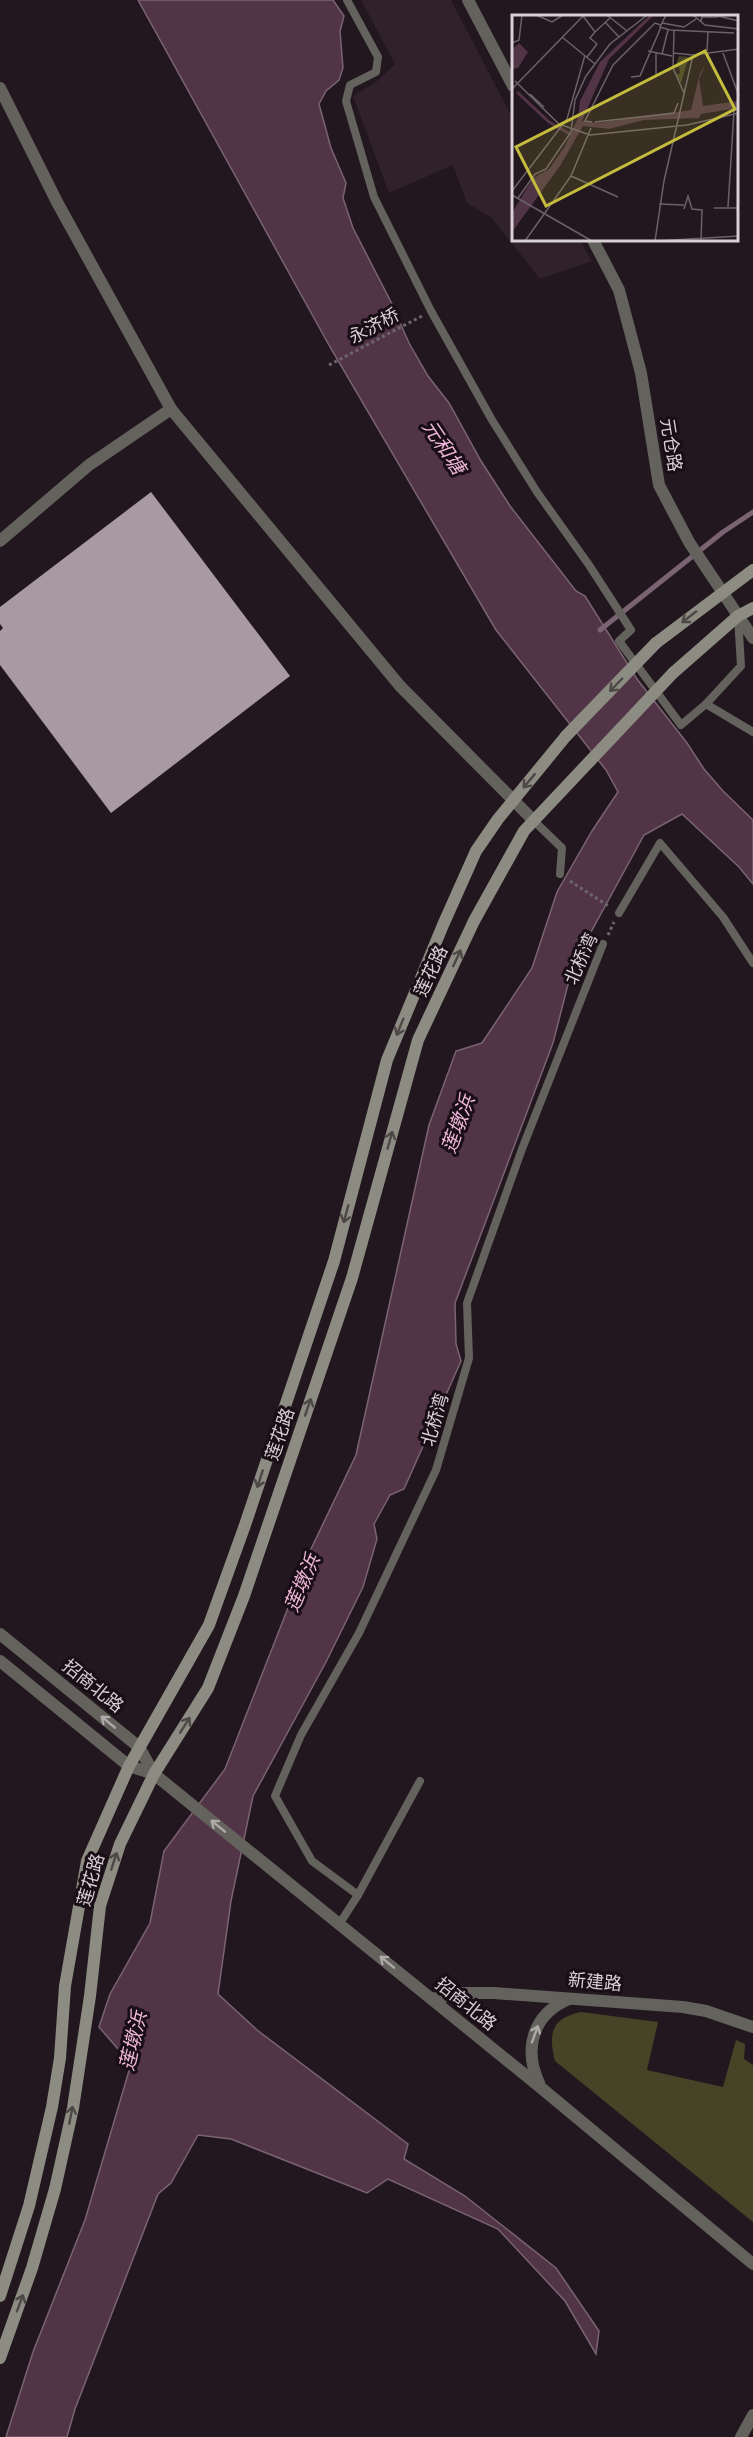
<svg xmlns="http://www.w3.org/2000/svg" width="753" height="2437" font-family="'Source Sans 3','Noto Sans SC',sans-serif">
  <style>
    .built { fill: #30212a }
    .green { fill: #464427 }
    .water { fill: #513546; stroke: #7a6471; stroke-width: 1.5 }
    .lines { fill: none; stroke-linecap: round; stroke-linejoin: round }
    .stream { stroke: #7a6471; stroke-width: 5 }
    .building { fill: #a99aa2 }
    .path { stroke: #6f666b; stroke-width: 3; stroke-dasharray: 3 3; stroke-linecap: butt }
    .service { stroke: #63625c; stroke-width: 8 }
    .minor { stroke: #63625c; stroke-width: 12 }
    .tertiary { stroke: #63625c; stroke-width: 12 }
    .secondary { stroke: #8c8c82; stroke-width: 12 }
    .secondary-bridge { stroke: #8c8c82; stroke-width: 12 }
    .oneway { stroke: #4d4746 }
    .oneway2 { stroke: #afaaaa }
    .labels { text-anchor: middle; stroke-width: 6; stroke-linejoin: round; paint-order: stroke }
    .street-label { font-size: 18px; fill: #d8d0d4; stroke: #190e15 }
    .water-label { font-size: 20px; font-style: italic; fill: #efb7d9; stroke: #190e15 }
    .inset-river { fill: none; stroke: #513546; stroke-width: 3 }
    .inset-road { fill: none; stroke: #6b6167; stroke-width: 1.5 }
    .view { fill: #c5bc3d; fill-opacity: 0.15; stroke: #c5bc3d; stroke-width: 3 }
    .inset-edge { fill: none; stroke: #d8d0d4; stroke-width: 3 }
  </style>
  <rect width="100%" height="100%" fill="#22171e"/>
  <path class="built" d="M 361,0 L 451,0 L 513,119 L 513,240 L 580,240 L 592,261 L 540,279 L 492,218 L 467,203 L 453,165 L 389,193 L 353,96 L 376,82 L 395,64 Z"/>
  <path class="green" d="M 581,2012 L 658,2022 L 647,2070 L 723,2087 L 736,2040 L 745,2044 L 744,2059 L 753,2065 L 753,2222 L 555,2061 C 548,2034 551,2018 581,2012 Z"/>
  <path class="water" d="M 138,0 L 333,0 L 344,16 L 340,31 L 343,68 L 339,80 L 326,91 L 319,104 L 331,148 L 346,183 L 343,198 L 353,228 L 391,302 L 409,343 L 428,376 L 449,403 L 481,461 L 510,506 L 576,591 L 585,596 L 637,679 L 687,743 L 704,769 L 723,791 L 753,820 L 753,884 L 739,867 L 682,814 L 644,835 L 573,965 L 553,1043 L 455,1303 L 456,1344 L 461,1361 L 404,1489 L 390,1495 L 374,1524 L 377,1539 L 363,1587 L 326,1662 L 253,1796 L 231,1901 L 218,1994 L 257,2030 L 408,2144 L 404,2159 L 465,2196 L 556,2268 L 599,2331 L 596,2354 L 565,2301 L 498,2229 L 388,2179 L 367,2193 L 231,2139 L 198,2135 L 171,2183 L 158,2194 L 75,2409 L 67,2437 L 6,2437 L 33,2352 L 85,2220 L 131,2064 L 99,2027 L 110,1994 L 150,1923 L 164,1851 L 225,1769 L 311,1549 L 356,1455 L 429,1125 L 456,1051 L 482,1043 L 532,968 L 557,892 L 592,831 L 618,792 L 606,770 L 496,630 L 330,347 Z"/>
  <g class="lines">
    <path class="stream" d="M 600,630 L 723,532 L 753,512"/>
  </g>
  <path class="building" d="M 151,492 L 290,676 L 111,813 L 0,665 L 0,631 L 3,628 L 0,624 L 0,607 Z"/>
  <g class="lines">
    <g class="path">
      <path d="M 329,365 L 422,316"/>
      <path d="M 570,881 L 610,907"/>
      <path d="M 608,935 L 614,922"/>
    </g>
    <g class="service">
      <path d="M 347,0 L 378,57 L 376,72 L 350,85 L 346,101 L 374,197 L 431,311 L 492,420 L 537,492 L 589,565 L 631,630 L 619,641 L 681,725 L 706,704 L 741,666 L 738,617"/>
      <path d="M 706,704 L 753,732"/>
      <path d="M 533,820 L 562,848 L 560,874"/>
      <path d="M 619,913 L 660,843 L 723,917 L 753,963"/>
      <path d="M 358,1895 L 312,1861 L 275,1796 L 301,1735 L 359,1633 L 436,1470 L 469,1358 L 467,1303 L 522,1149 L 603,944"/>
      <path d="M 340,1923 L 358,1895 L 420,1781"/>
    </g>
    <path class="minor" d="M 0,541 L 89,465 L 171,409"/>
    <g class="tertiary">
      <path d="M 468,0 L 513,86"/>
      <path d="M 0,88 L 57,202 L 171,409 L 400,686 L 533,820"/>
      <path d="M 593,240 L 619,290 L 641,373 L 659,485 L 689,542 L 753,638"/>
      <path d="M 0,1634 L 139,1747 L 154,1774 L 540,2087 L 753,2264"/>
      <path d="M 0,1661 L 129,1766 L 154,1774"/>
      <path d="M 432,1999 L 463,1993 L 494,1993 L 683,2007 L 706,2011 L 753,2027"/>
      <path d="M 539,2083 C 523,2048 533,2014 569,1999"/>
      <path d="M 741,2437 L 753,2415"/>
    </g>
    <g class="secondary">
      <path d="M 656,643 L 753,570"/>
      <path d="M 673,673 L 738,616 L 753,608"/>
      <path d="M 0,2296 L 29,2206 L 52,2107 L 60,2058 L 65,1986 L 87,1861 L 129,1766 L 209,1625 L 245,1525 L 334,1261 L 387,1060 L 443,925 L 476,851 L 498,819 L 566,736"/>
      <path d="M 0,2358 L 32,2268 L 55,2189 L 73,2108 L 90,1996 L 100,1906 L 120,1844 L 154,1774 L 208,1688 L 244,1596 L 352,1278 L 418,1040 L 474,921 L 524,831 L 590,761"/>
    </g>
    <g class="secondary-bridge">
      <path d="M 566,736 L 656,643"/>
      <path d="M 590,761 L 673,673"/>
    </g>
  </g>
  <defs><path id="oneway-shaft" d="M-6 0H5M1.5-3L5.5 0L1.5 3" fill="none" stroke-width="1.6" stroke-linecap="round" stroke-linejoin="round" transform="scale(1.5)"/></defs>
  <g class="oneway">
    <use href="#oneway-shaft" transform="translate(689 617) rotate(142)"/>
    <use href="#oneway-shaft" transform="translate(616 685) rotate(134)"/>
    <use href="#oneway-shaft" transform="translate(529 781) rotate(130)"/>
    <use href="#oneway-shaft" transform="translate(457 958) rotate(-65)"/>
    <use href="#oneway-shaft" transform="translate(400 1027) rotate(112)"/>
    <use href="#oneway-shaft" transform="translate(390 1140) rotate(-74)"/>
    <use href="#oneway-shaft" transform="translate(346 1214) rotate(105)"/>
    <use href="#oneway-shaft" transform="translate(308 1407) rotate(-71)"/>
    <use href="#oneway-shaft" transform="translate(260 1479) rotate(108)"/>
    <use href="#oneway-shaft" transform="translate(185 1725) rotate(-58)"/>
    <use href="#oneway-shaft" transform="translate(114 1861) rotate(-72)"/>
    <use href="#oneway-shaft" transform="translate(71 2115) rotate(-79)"/>
    <use href="#oneway-shaft" transform="translate(20 2303) rotate(-70)"/>
  </g>
  <g class="oneway2">
    <use href="#oneway-shaft" transform="translate(108 1722) rotate(-141)"/>
    <use href="#oneway-shaft" transform="translate(218 1826) rotate(-141)"/>
    <use href="#oneway-shaft" transform="translate(387 1962) rotate(-141)"/>
    <use href="#oneway-shaft" transform="translate(535 2034) rotate(-70)"/>
  </g>
  <g class="labels">
    <g class="street-label">
      <text transform="translate(374 326) rotate(-28)" y="6">永济桥</text>
      <text transform="translate(671 445) rotate(81)" y="6">元仓路</text>
      <text transform="translate(581 959) rotate(-66)" y="6">北桥湾</text>
      <text transform="translate(431 971) rotate(-65)" y="6">莲花路</text>
      <text transform="translate(435 1420) rotate(-74)" y="6">北桥湾</text>
      <text transform="translate(280 1434) rotate(-71)" y="6">莲花路</text>
      <text transform="translate(93 1686) rotate(39)" y="6">招商北路</text>
      <text transform="translate(91 1880) rotate(-74)" y="6">莲花路</text>
      <text transform="translate(595 1982) rotate(5)" y="6">新建路</text>
      <text transform="translate(466 2004) rotate(39)" y="6">招商北路</text>
    </g>
    <g class="water-label">
      <text transform="translate(444 447) rotate(56)" y="7">元和塘</text>
      <text transform="translate(458 1124) rotate(-70)" y="7">莲墩浜</text>
      <text transform="translate(302 1583) rotate(-67)" y="7">莲墩浜</text>
      <text transform="translate(133 2041) rotate(-77)" y="7">莲墩浜</text>
    </g>
  </g>
  <g transform="translate(512 15)">
    <rect width="226" height="226" fill="#22171e"/>
    <path d="M 167,41 L 177,42 L 169,68 L 164,60 L 168,58 L 167,52 L 163,53 Z" fill="#464427"/>
    <path d="M 138,0 L 142,0 L 97,44 L 70,106 L 86,108 L 179,95 L 188,58 L 193,51 L 187,64 L 191,91 L 226,86 L 226,93 L 189,99 L 187,103 L 132,105 L 97,114 L 71,111 L 48,151 L 0,217 L 0,198 L 21,163 L 37,154 L 53,131 L 66,103 L 68,86 L 88,47 ZM 7,28 L 16,37 L 6,53 L 0,54 L 0,35 Z" fill="#513546"/>
    <path class="inset-river" d="M 5,77 L 37,107 L 58,119"/>
    <path class="inset-road" d="M 24,0 L 40,7 L 51,0M 95,0 L 115,16M 154,0 L 148,12 L 158,15 L 222,18M 181,0 L 193,10 L 227,14M 71,1 L 83,17 L 98,3M 206,1 L 227,6M 189,6 L 190,2 L 206,2M 93,7 L 107,22M 150,8 L 172,12 L 184,4M 162,16 L 161,53 L 172,78M 50,22 L 83,49M 0,28 L 7,25 L 10,0M 136,36 L 160,41M 195,36 L 196,17M 161,38 L 181,40M 211,38 L 227,81M 150,39 L 156,15M 181,40 L 227,34M 75,42 L 85,29 L 78,23 L 83,17M 144,59 L 144,38M 119,62 L 128,61 L 149,12M 3,66 L 47,109 L 78,120 L 175,110 L 227,98M 0,74 L 72,0M 18,79 L 32,92M 80,107 L 73,106 L 101,50 L 143,8 L 149,10M 83,107 L 162,98 L 166,88M 59,161 L 106,182M 0,176 L 55,104 L 73,40M 0,180 L 80,226M 6,183 L 23,159 L 34,154 L 59,117 L 63,85 L 74,61 L 98,29 L 134,1M 147,189 L 172,190M 216,192 L 222,96M 202,193 L 227,193M 172,194 L 176,181 L 180,194 L 190,195 L 189,225M 13,226 L 59,161 L 79,113M 143,226 L 152,166 L 181,40M 144,226 L 227,221"/>
    <path class="view" d="M 193,36 L 223,94 L 34,191 L 4,132 Z"/>
    <rect width="226" height="226" class="inset-edge"/>
  </g>
</svg>
